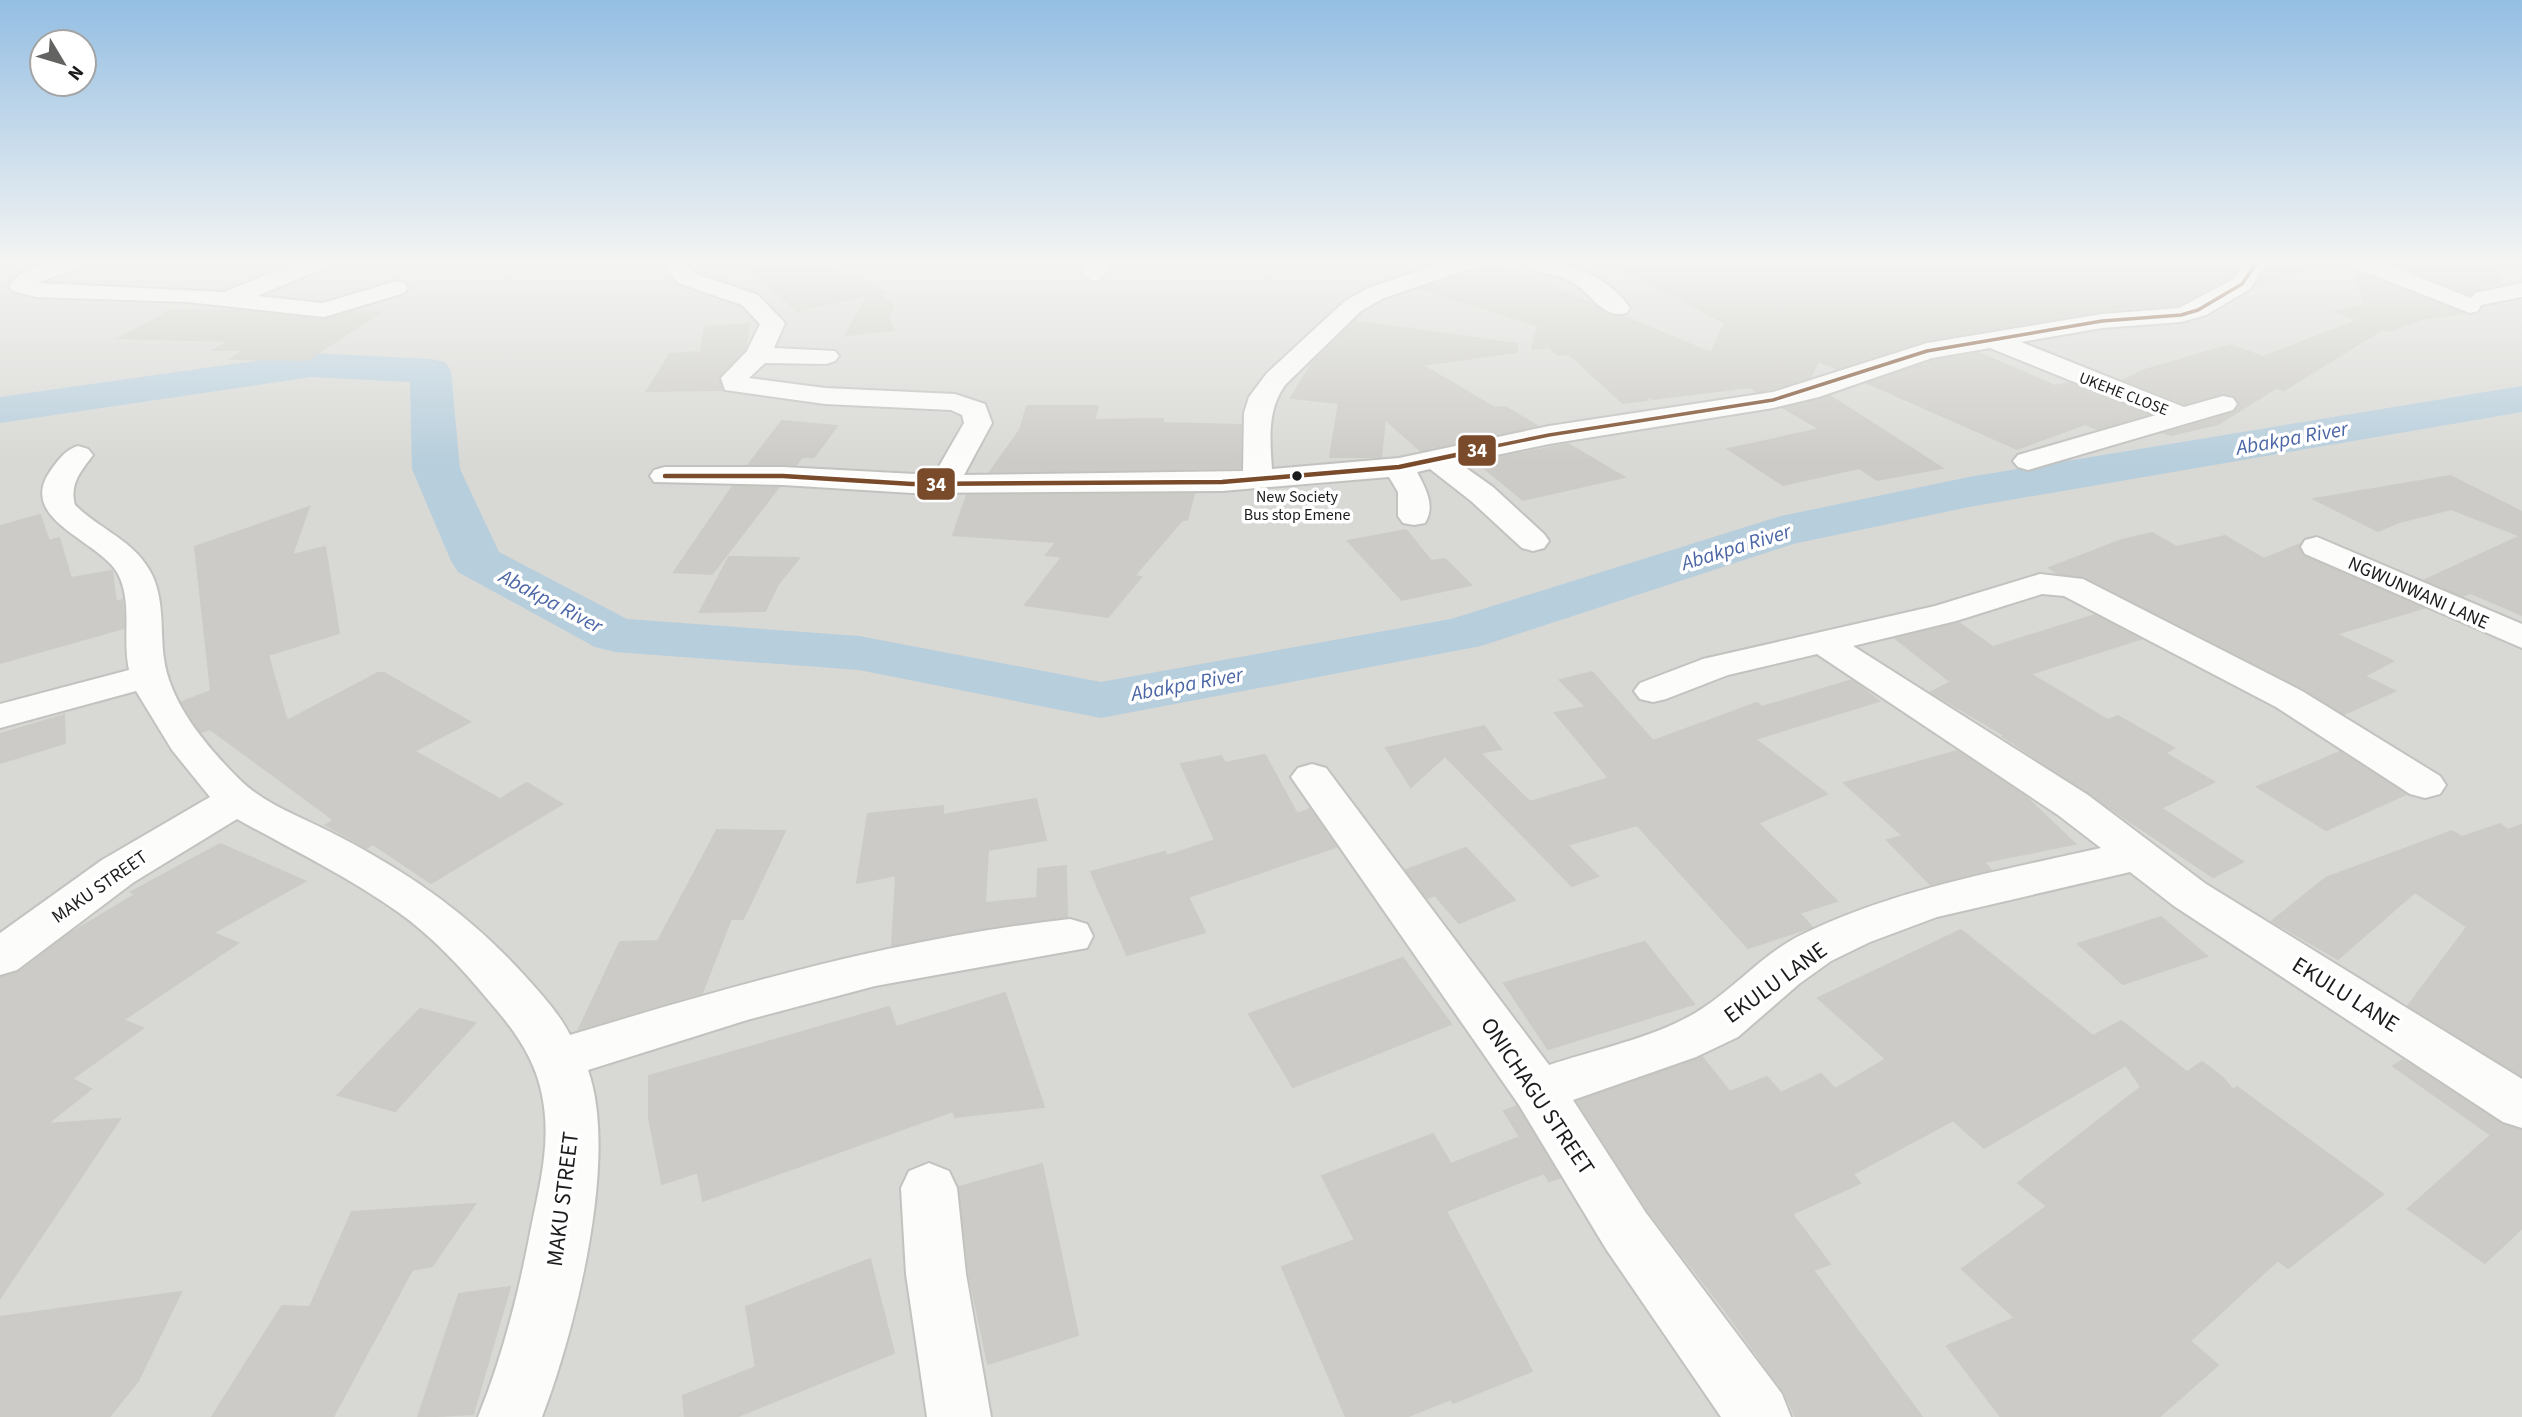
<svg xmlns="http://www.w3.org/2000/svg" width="2522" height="1417" font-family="'Source Sans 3',sans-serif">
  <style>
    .residential { fill: #d8d8d5 }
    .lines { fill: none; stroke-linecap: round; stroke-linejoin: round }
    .river { fill: #b7cedc; fill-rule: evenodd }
    .building { fill: #cccbc7; stroke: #cccbc5; stroke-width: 2 }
    .street-casing { stroke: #c2c2c0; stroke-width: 4 }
    .street { fill: #fcfcfb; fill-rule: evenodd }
    .bus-1-far1-casing { stroke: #fff; stroke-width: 7 }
    .bus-1-casing { stroke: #fff; stroke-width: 9 }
    .bus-1-far1 { stroke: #7a4b2a; stroke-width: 3.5 }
    .bus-1 { stroke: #7a4b2a; stroke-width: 4.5 }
    .bus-dot { fill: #1b1b1b; stroke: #fff; stroke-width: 2.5 }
    .labels { text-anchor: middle; stroke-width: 7; stroke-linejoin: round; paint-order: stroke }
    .far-street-label { font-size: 16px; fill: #1b1b1b; stroke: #fff }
    .far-bus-label { font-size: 16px; fill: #1b1b1b; stroke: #fff }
    .street-label { font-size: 19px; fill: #1b1b1b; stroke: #fff }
    .water-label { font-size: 21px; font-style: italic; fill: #4c67a6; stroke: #fff }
    .near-street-label { font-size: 23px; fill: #1b1b1b; stroke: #fff }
    .line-badge { stroke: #fff; stroke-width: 2.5 }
    .badge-label { font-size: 19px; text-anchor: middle; font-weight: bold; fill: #fff }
  </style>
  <rect width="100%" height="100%" fill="#e9e9e4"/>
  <rect class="residential" x="0" y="262" width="2522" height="1155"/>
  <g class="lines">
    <path class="river" d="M 311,353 L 430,359 L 445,362 L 451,371 L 460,469 L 499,552 L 627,619 L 859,636 L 1101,682 L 1451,619 L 1781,516 L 1969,477 L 2522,386 L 2522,412 L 1969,507 L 1793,544 L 1481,646 L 1101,718 L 859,670 L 615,652 L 595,647 L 458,572 L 451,561 L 412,469 L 410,382 L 311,377 L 0,423 L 0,397 Z"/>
  </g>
  <g class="building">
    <path d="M 744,262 L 820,262 L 883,292 L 877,293 L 893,306 L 888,317 L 894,330 L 846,335 L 868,295 L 797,311 Z"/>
    <path d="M 1480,262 L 1490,262 L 1595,305 L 1610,315 L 1622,316 L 1711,353 L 1725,323 L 1611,262 L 2243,262 L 2232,277 L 2178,305 L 2102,311 L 1927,340 L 1837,369 L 1819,361 L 1810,377 L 1772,389 L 1757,392 L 1750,387 L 1653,399 L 1645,394 L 1648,400 L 1623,403 L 1569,354 L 1558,355 L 1549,347 L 1532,349 L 1538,326 L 1420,288 L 1476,269 Z"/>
    <path d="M 2270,262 L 2304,262 L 2305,269 L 2257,284 Z"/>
    <path d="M 2388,262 L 2497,262 L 2498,284 L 2475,285 L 2483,289 L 2470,295 Z"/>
    <path d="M 2355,271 L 2463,313 L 2421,319 L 2389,331 L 2383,329 L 2284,390 L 2276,388 L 2218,424 L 2171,435 L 2165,433 L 2234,413 L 2239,403 L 2234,395 L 2224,393 L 2184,404 L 2124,380 L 2145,370 L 2230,345 L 2263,357 L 2359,320 L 2337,312 L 2365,304 Z"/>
    <path d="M 172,310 L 245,311 L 324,320 L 349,312 L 379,313 L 307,360 L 231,359 L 244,350 L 214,350 L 228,341 L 120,338 Z"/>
    <path d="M 1354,321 L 1517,344 L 1517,352 L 1422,365 L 1495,408 L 1505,407 L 1537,426 L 1421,451 L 1385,419 L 1381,457 L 1330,457 L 1339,403 L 1291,398 L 1311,365 Z"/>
    <path d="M 750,324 L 745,349 L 719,376 L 722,390 L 647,391 L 670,354 L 701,352 L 705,327 Z"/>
    <path d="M 1979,353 L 2055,386 L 2070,383 L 2148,415 L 2097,429 L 2085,424 L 2017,449 L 1868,383 L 1933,361 Z"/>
    <path d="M 1830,396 L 1942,468 L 1877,480 L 1859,468 L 1783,485 L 1728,449 L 1820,429 L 1784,408 Z"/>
    <path d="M 1027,406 L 1098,406 L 1094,420 L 1163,419 L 1163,423 L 1241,425 L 1240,468 L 990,472 L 1020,430 Z"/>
    <path d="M 782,421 L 837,426 L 814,457 L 802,457 L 796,465 L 749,464 Z"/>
    <path d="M 1568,444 L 1624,477 L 1523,500 L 1477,462 Z"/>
    <path d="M 2450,476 L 2522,512 L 2522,615 L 2471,593 L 2462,596 L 2425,580 L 2521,536 L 2451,509 L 2399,522 L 2378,531 L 2314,499 Z"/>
    <path d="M 733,486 L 778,488 L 712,574 L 674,572 Z"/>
    <path d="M 1194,494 L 1187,520 L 1182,520 L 1134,576 L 1141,577 L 1108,617 L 1025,605 L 1062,557 L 1046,555 L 1056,542 L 953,535 L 967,495 Z"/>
    <path d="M 309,507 L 292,555 L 325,547 L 339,633 L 268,655 L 287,721 L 378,673 L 384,673 L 470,722 L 414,751 L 500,799 L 527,783 L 562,804 L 431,883 L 373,844 L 366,848 L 326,825 L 334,820 L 210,729 L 201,732 L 182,702 L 211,691 L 195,547 Z"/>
    <path d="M 40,515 L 49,541 L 59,538 L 71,578 L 112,571 L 116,602 L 122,600 L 124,628 L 0,663 L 0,526 Z"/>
    <path d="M 1406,530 L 1431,561 L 1445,559 L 1471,585 L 1402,600 L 1348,541 Z"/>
    <path d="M 2152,533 L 2177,547 L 2225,536 L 2264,559 L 2300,544 L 2304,556 L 2423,608 L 2336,634 L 2393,661 L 2364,676 L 2395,691 L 2344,714 L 2303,689 L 2084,577 L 2059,574 L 2049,568 L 2122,540 Z"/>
    <path d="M 729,557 L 799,558 L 778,584 L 765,611 L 700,612 Z"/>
    <path d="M 2095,615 L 2140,639 L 2030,674 L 2108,720 L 2118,716 L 2174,748 L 2165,753 L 2214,782 L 2161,808 L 2243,862 L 2213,877 L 2004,737 L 2007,737 L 1931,692 L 1951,682 L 1895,638 L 1959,623 L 1993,647 Z"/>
    <path d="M 1592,672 L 1653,741 L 1757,703 L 1762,707 L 1852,680 L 1879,701 L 1755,739 L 1827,794 L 1758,823 L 1837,901 L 1799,913 L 1812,927 L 1748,948 L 1637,825 L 1567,845 L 1598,876 L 1572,886 L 1445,756 L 1411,787 L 1386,748 L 1484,726 L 1501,749 L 1480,753 L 1530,802 L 1609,778 L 1555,713 L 1586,707 L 1560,680 Z"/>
    <path d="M 64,715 L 65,743 L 0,763 L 0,734 Z"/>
    <path d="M 1957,751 L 2025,796 L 2075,844 L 1984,862 L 1991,870 L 1931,885 L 1887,840 L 1903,836 L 1844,783 Z"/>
    <path d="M 2340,752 L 2406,794 L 2326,830 L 2257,787 Z"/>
    <path d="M 1265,755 L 1297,814 L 1310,809 L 1336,847 L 1188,897 L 1205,932 L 1127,955 L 1091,872 L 1165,852 L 1167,856 L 1215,840 L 1181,764 L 1221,756 L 1225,763 Z"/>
    <path d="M 1036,799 L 1046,840 L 988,850 L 985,903 L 1037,898 L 1038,869 L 1066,866 L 1067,917 L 892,946 L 896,875 L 857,883 L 868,814 L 943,806 L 943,815 Z"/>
    <path d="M 2500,824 L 2508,830 L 2522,825 L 2522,1076 L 2408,1006 L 2467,927 L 2415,892 L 2338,959 L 2272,921 L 2326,878 L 2452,831 L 2462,837 Z"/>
    <path d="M 717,830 L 785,831 L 743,919 L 731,919 L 702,993 L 579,1029 L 620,942 L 658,941 Z"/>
    <path d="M 220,844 L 305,881 L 213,933 L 238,943 L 123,1020 L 143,1028 L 72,1079 L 91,1089 L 47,1124 L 120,1119 L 0,1298 L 0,977 L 19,972 L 66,936 L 136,894 L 131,892 Z"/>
    <path d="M 1466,848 L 1515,900 L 1459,923 L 1435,895 L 1427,898 L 1406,870 Z"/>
    <path d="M 2161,917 L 2207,956 L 2123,984 L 2078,944 Z"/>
    <path d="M 1961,930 L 2093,1036 L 2121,1021 L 2187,1072 L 2202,1062 L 2222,1077 L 2233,1090 L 2237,1087 L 2383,1194 L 2288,1268 L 2278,1260 L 2190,1341 L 2218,1365 L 2159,1417 L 2001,1417 L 1947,1346 L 2015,1318 L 1962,1269 L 2047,1206 L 2018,1183 L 2141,1087 L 2126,1065 L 1984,1148 L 1953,1120 L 1853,1174 L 1860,1183 L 1792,1214 L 1830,1264 L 1813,1270 L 1922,1417 L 1796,1417 L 1784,1392 L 1724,1309 L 1648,1211 L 1577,1101 L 1702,1057 L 1730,1092 L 1767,1077 L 1781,1093 L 1821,1074 L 1835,1089 L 1886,1059 L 1818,998 Z"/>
    <path d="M 1645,942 L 1694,1004 L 1548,1049 L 1504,983 Z"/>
    <path d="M 1403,958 L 1451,1024 L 1293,1087 L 1249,1014 Z"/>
    <path d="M 1005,993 L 1044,1107 L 955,1117 L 953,1111 L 703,1201 L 698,1172 L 662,1184 L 649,1118 L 649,1076 L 889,1007 L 896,1027 Z"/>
    <path d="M 420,1009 L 475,1023 L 395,1111 L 338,1095 Z"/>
    <path d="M 2403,1060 L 2502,1124 L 2522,1130 L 2522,1228 L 2485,1263 L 2408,1209 L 2491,1135 L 2393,1066 Z"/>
    <path d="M 1517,1106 L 1560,1178 L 1549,1181 L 1544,1173 L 1446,1211 L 1532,1371 L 1453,1403 L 1451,1399 L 1406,1417 L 1346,1417 L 1282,1267 L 1355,1240 L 1322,1176 L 1433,1134 L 1451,1164 L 1520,1137 L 1504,1111 Z"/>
    <path d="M 1042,1164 L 1078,1335 L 988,1364 L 969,1274 L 959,1187 Z"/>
    <path d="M 475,1204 L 432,1266 L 412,1270 L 333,1417 L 212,1417 L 282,1306 L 310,1307 L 352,1212 Z"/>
    <path d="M 870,1259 L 894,1353 L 736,1417 L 685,1417 L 683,1396 L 756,1367 L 746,1307 Z"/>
    <path d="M 510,1287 L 473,1414 L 418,1417 L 459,1294 Z"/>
    <path d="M 181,1292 L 138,1381 L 109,1417 L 0,1417 L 0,1317 Z"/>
  </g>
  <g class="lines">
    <defs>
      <g id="street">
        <path d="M 50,262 L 81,262 L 78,267 L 37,283 L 224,292 L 299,262 L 330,262 L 327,267 L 257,296 L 323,303 L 396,281 L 404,283 L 408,288 L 404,293 L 324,317 L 187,302 L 36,297 L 13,291 L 9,286 L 21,273 Z"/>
        <path d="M 661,262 L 684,262 L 694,273 L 758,295 L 785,323 L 774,348 L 835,351 L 839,356 L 835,361 L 826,364 L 765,363 L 749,378 L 825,388 L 955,394 L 985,404 L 992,423 L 964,475 L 1243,471 L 1244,413 L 1249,397 L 1267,373 L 1345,301 L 1368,288 L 1445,262 L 1478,262 L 1475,267 L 1384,298 L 1361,311 L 1285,385 C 1267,410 1270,439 1272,469 L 1399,458 L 1549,426 L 1773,392 L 1927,343 L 2102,314 L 2179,308 L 2234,279 L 2246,262 L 2268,262 L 2250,289 L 2206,315 L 2181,322 L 2102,328 L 2021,342 L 2184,407 L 2223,396 L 2233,398 L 2237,404 L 2233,410 L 2038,467 L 2028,470 L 2018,467 L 2013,461 L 2018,455 L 2156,415 L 1990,348 L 1932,358 L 1819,397 L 1773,408 L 1549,444 L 1459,463 L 1493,487 L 1544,534 L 1549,541 L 1544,548 L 1533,551 L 1522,548 L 1471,501 L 1430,469 L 1417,472 C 1425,487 1436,506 1425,523 L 1414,525 L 1403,523 L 1398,516 L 1398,492 L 1389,477 L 1222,491 L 912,493 L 783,485 L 654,482 L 650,476 L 654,470 L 665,467 L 783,467 L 934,475 L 964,423 L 962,415 L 951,410 L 825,404 L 725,390 L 721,378 L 747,351 L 760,324 L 742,305 L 678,283 Z"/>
        <path d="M 1090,262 L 1113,262 L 1101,279 L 1093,281 L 1082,274 Z"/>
        <path d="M 1522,262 C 1564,262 1604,271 1630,308 L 1626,313 C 1603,319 1592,294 1574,283 C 1561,275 1541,272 1525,267 Z"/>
        <path d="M 2350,262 L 2381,262 L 2471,298 L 2475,293 L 2522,283 L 2522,297 L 2481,305 L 2478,311 L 2470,313 L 2353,267 Z"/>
        <path d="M 78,446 L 88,449 L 93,455 C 81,471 69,484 75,505 C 99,529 133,540 150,571 C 165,598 160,629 164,659 C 170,704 208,748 239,779 C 266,806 307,819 340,837 C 411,874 471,916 525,976 C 541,994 559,1013 570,1035 C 735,985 898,938 1070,919 L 1087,924 L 1093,936 L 1087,948 L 875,986 L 747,1020 L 588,1070 C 619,1158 575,1331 542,1417 L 478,1417 C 502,1358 518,1296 530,1233 C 538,1192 550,1150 544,1107 C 539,1064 517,1033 489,1001 C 462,968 432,936 398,912 C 347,876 291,849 237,819 L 134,882 L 17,970 L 0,975 L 0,933 L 102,860 L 210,797 L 172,750 L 136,691 L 0,728 L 0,704 L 129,670 C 122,639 133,603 118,574 C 100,540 15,520 51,470 C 59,459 65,450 78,446 Z"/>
        <path d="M 2317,537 L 2522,624 L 2522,648 L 2305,554 L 2301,547 L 2305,540 Z"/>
        <path d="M 2040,574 L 2083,579 L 2302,691 L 2440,776 L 2446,785 L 2440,794 L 2425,798 L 2410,794 L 2276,707 L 2064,596 L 2042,594 L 1956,621 L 1853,646 L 2088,795 L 2206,884 L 2522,1079 L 2522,1128 L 2503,1122 L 2174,906 L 2130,872 L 1937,917 L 1870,942 L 1831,961 L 1799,984 L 1738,1037 L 1696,1057 L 1573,1100 L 1646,1213 L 1782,1394 L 1791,1417 L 1721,1417 L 1606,1249 L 1519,1105 L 1291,777 L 1298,768 L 1312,764 L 1326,768 L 1549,1065 C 1597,1049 1662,1036 1703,1008 C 1737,986 1764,953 1801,935 C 1895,889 1999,871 2101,848 L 2058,815 L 1817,654 L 1728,675 L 1666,699 L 1653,702 L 1640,699 L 1634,691 L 1640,683 L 1703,659 L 1935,606 Z"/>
        <path d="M 929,1163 L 949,1171 L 957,1188 L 966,1274 L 991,1417 L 927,1417 L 906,1274 L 901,1188 L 909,1171 Z"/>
      </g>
    </defs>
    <use href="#street" class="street-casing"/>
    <use href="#street" class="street"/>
    <defs>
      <path id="bus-1-far1" d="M 1486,448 L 1549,435 L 1773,400 L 1927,351 L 2102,321 L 2181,315 L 2198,310 L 2242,284 L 2257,262"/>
      <path id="bus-1" d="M 665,476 L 783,476 L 912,484 L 1222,482 L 1399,467 L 1494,447"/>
    </defs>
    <use href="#bus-1-far1" class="bus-1-far1-casing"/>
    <use href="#bus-1" class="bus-1-casing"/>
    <use href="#bus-1-far1" class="bus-1-far1"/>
    <use href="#bus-1" class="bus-1"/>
  </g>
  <linearGradient id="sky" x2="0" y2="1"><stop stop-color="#94bee3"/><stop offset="0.57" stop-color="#f5f5f3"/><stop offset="1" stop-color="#f5f5f3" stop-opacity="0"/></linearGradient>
  <rect width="2522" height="461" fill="url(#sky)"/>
  <circle class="bus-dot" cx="1297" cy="476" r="6"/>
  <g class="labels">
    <g class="far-street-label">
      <text transform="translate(2124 393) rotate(21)" y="6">UKEHE CLOSE</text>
    </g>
    <g class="far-bus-label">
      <text x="1297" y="502">New Society<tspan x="1297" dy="18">Bus stop Emene</tspan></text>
    </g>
    <g class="street-label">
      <text transform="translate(2419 592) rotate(24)" y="7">NGWUNWANI LANE</text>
      <text transform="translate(99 886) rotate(-35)" y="7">MAKU STREET</text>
    </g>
    <g class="water-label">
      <text transform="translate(2292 438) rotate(-10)" y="7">Abakpa River</text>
      <text transform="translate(1736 547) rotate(-17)" y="7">Abakpa River</text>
      <text transform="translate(551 601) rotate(28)" y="7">Abakpa River</text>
      <text transform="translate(1187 684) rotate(-10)" y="7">Abakpa River</text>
    </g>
    <g class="near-street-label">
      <text transform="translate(1775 982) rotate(-36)" y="8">EKULU LANE</text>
      <text transform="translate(2346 994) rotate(32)" y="8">EKULU LANE</text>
      <text transform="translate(1538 1096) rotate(56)" y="8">ONICHAGU STREET</text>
      <text transform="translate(562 1199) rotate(-83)" y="8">MAKU STREET</text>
    </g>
  </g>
  <g class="line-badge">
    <rect x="1457" y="434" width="40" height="33" rx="7" fill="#7a4b2a"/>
    <rect x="916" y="467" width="40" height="34" rx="7" fill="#7a4b2a"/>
  </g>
  <g class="badge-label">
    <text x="1477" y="457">34</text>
    <text x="936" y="491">34</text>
  </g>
  <g transform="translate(63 63) rotate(128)"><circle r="33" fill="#ffffff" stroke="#a4a4a4" stroke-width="2"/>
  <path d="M0-5L12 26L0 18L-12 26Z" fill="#636361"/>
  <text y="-10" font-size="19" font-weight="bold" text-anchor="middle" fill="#1b1b1b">N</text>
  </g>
</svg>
